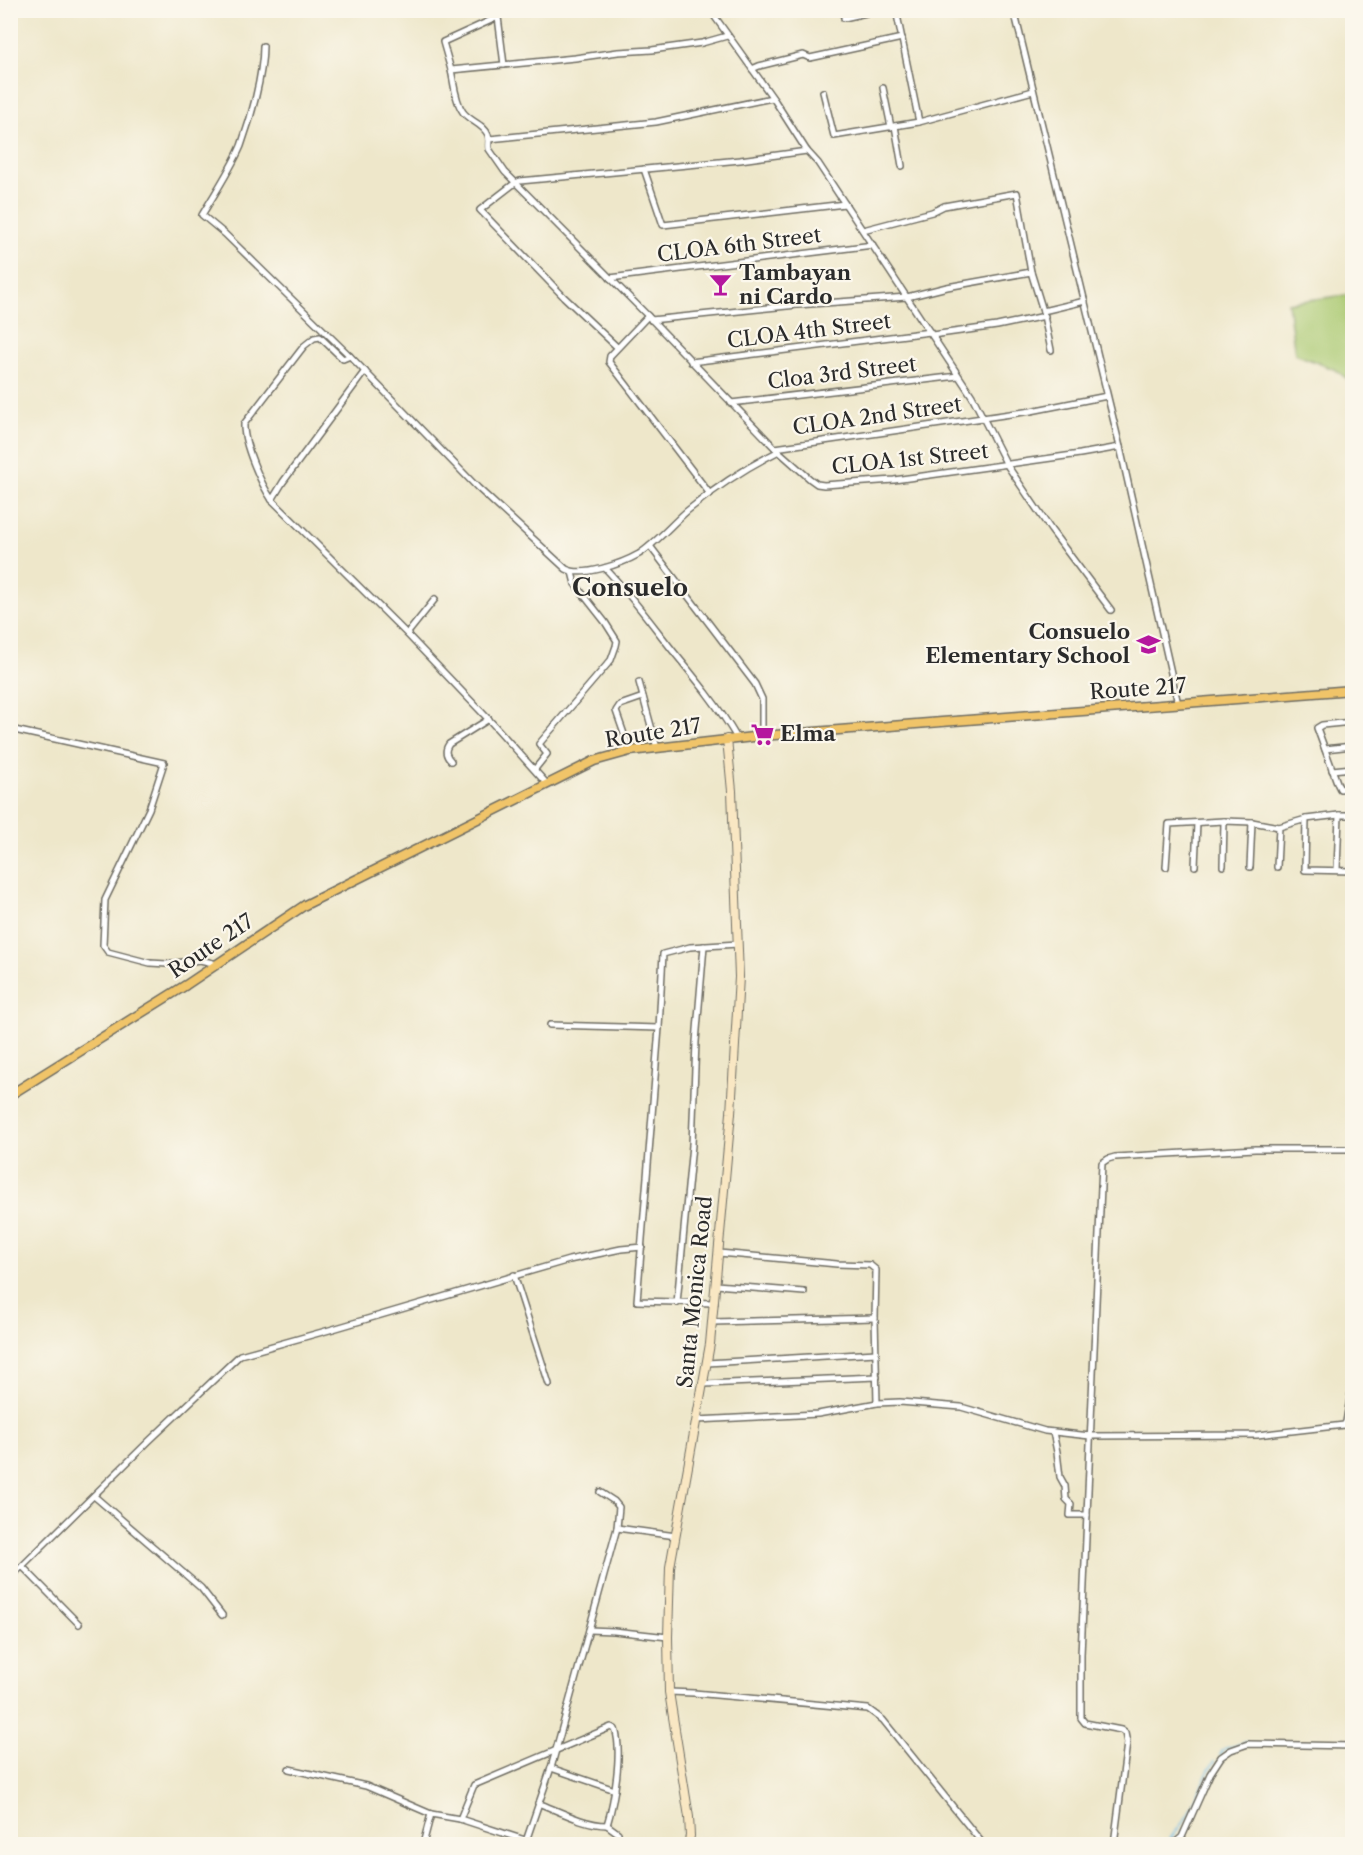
<svg xmlns="http://www.w3.org/2000/svg" width="1363" height="1855" font-family="'Libre Caslon Text',serif">
  <style>
    .green { fill: #aac971; stroke: #6a7a4e; stroke-width: 1.5 }
    .lines { fill: none; stroke-linecap: round; stroke-linejoin: round }
    .stream { stroke: #6fbde9; stroke-width: 1.5 }
    .street-casing { stroke: #6f6d63; stroke-width: 8 }
    .secondary-casing { stroke: #6f6d63; stroke-width: 10 }
    .primary-casing { stroke: #6f6d63; stroke-width: 11 }
    .street { stroke: #fff; stroke-width: 5 }
    .secondary { stroke: #f9e7c3; stroke-width: 8 }
    .primary { stroke: #f0c469; stroke-width: 8 }
    .labels { text-anchor: middle; stroke-width: 4.5; stroke-linejoin: round; paint-order: stroke }
    .street-label { font-size: 21px; fill: #2b2b2b; stroke: #fbf7ec }
    .poi-label { font-size: 21px; font-weight: bold; fill: #2b2b2b; stroke: #fbf7ec; text-anchor: start }
    .quarter-label { font-size: 24px; font-weight: bold; fill: #2b2b2b; stroke: #fbf7ec }
  </style>
  <rect width="100%" height="100%" fill="#fbf7ec"/>
  <filter id="ink" filterUnits="userSpaceOnUse"><feTurbulence type="fractalNoise" baseFrequency=".0167" numOctaves="2"/><feDisplacementMap in="SourceGraphic" scale="12" xChannelSelector="R" yChannelSelector="G"/><feConvolveMatrix kernelMatrix="1 2 1 2 8 2 1 2 1" color-interpolation-filters="sRGB"/></filter>
  <filter id="wash" filterUnits="userSpaceOnUse"><feTurbulence type="fractalNoise" baseFrequency=".008" numOctaves="4" result="noise"/><feDisplacementMap in="SourceGraphic" scale="24" xChannelSelector="R" yChannelSelector="G"/><feGaussianBlur stdDeviation="1.35" result="paint"/><feColorMatrix in="noise" values="0 0 0 0 0 0 0 0 0 0 0 0 0 0 0 0 0 1.4 0 .05"/><feComposite in="paint" operator="in"/></filter>
  <g filter="url(#wash)">
    <rect width="100%" height="100%" fill="#eee7ca"/>
    <path class="green" d="M 1352,294 L 1352,383 L 1336,370 L 1295,354 L 1288,303 Z"/>
    <g class="lines">
      <g class="stream">
        <path d="M 1220,1755 L 1224,1749 L 1247,1742"/>
        <path d="M 1166,1844 L 1187,1817 L 1209,1770 L 1215,1761"/>
      </g>
    </g>
  </g>
  <g filter="url(#ink)">
    <g class="lines">
      <defs>
        <g id="street">
          <path d="M 710,10 L 775,101 L 807,151 L 818,163 L 972,396 L 1007,465 L 1051,530 L 1111,610"/>
          <path d="M 1014,10 L 1120,447 L 1178,704"/>
          <path d="M 844,18 L 879,10"/>
          <path d="M 727,36 L 702,43 L 652,50 L 618,52 L 575,58 L 451,70 C 454,83 455,101 463,112 C 469,121 484,124 488,135 C 490,140 488,144 489,149 L 505,172 L 648,316 L 775,448 L 810,479 L 817,484 L 824,485 L 894,480 L 1080,454 L 1120,447"/>
          <path d="M 263,46 C 263,76 251,118 241,146 C 232,167 214,195 202,215 L 225,234 L 350,356 L 478,488 L 566,569 C 583,578 623,563 639,554 C 655,544 672,524 687,511 C 715,488 747,467 779,451"/>
          <path d="M 752,69 L 759,66 L 803,55 L 810,58 L 902,38"/>
          <path d="M 451,70 L 443,42 L 498,17 L 504,65"/>
          <path d="M 883,88 L 891,127"/>
          <path d="M 823,92 L 834,136 L 919,122 L 896,10"/>
          <path d="M 919,122 L 1033,91"/>
          <path d="M 895,126 L 902,166"/>
          <path d="M 489,139 L 656,122 L 772,98"/>
          <path d="M 644,169 L 663,225 L 845,204"/>
          <path d="M 863,230 L 932,212 L 944,206 L 1017,193 L 1031,272 L 1043,311"/>
          <path d="M 610,278 L 873,245"/>
          <path d="M 648,316 L 610,356 L 609,362 L 710,494"/>
          <path d="M 651,320 L 797,305 L 907,297 L 947,287 L 1031,272"/>
          <path d="M 932,335 L 997,326 L 1045,316"/>
          <path d="M 617,347 L 564,297 L 480,210 L 515,183 L 520,181 L 740,160 L 807,151"/>
          <path d="M 1051,350 L 1043,311 L 1085,301"/>
          <path d="M 350,356 L 343,359 L 320,337 L 314,338 L 304,346 L 244,424 C 243,443 261,484 272,500 L 407,634 L 493,724 L 547,784"/>
          <path d="M 691,362 L 930,332"/>
          <path d="M 731,403 L 958,376"/>
          <path d="M 775,448 L 1031,411 L 1107,396"/>
          <path d="M 272,500 L 283,482 L 365,371"/>
          <path d="M 650,546 L 755,684 L 762,699 L 762,736"/>
          <path d="M 605,568 C 630,594 651,623 673,651 C 696,679 719,707 737,738"/>
          <path d="M 407,634 L 435,599"/>
          <path d="M 639,682 L 657,748"/>
          <path d="M 1352,722 L 1322,725 L 1317,728 L 1338,785 L 1340,789 L 1352,788"/>
          <path d="M 10,729 L 164,763 L 149,809 L 105,900 L 103,945 L 108,952 L 150,963 L 167,964 L 200,960 L 217,964"/>
          <path d="M 1325,749 L 1352,746"/>
          <path d="M 630,751 L 616,711 L 620,705 L 643,697"/>
          <path d="M 451,761 C 446,756 444,751 449,744 L 489,719"/>
          <path d="M 535,769 L 547,754 L 539,744 L 611,660 L 616,646 L 617,641 L 605,622 L 575,584 L 572,572"/>
          <path d="M 1332,770 L 1352,768"/>
          <path d="M 1306,819 L 1305,870 L 1352,871"/>
          <path d="M 1195,866 L 1197,823"/>
          <path d="M 1223,866 L 1224,821"/>
          <path d="M 1166,867 L 1169,824 L 1224,821 L 1252,822 L 1279,827 L 1306,819 L 1339,815 L 1352,815"/>
          <path d="M 1250,867 L 1252,822"/>
          <path d="M 1277,867 L 1279,827"/>
          <path d="M 1337,870 L 1339,815"/>
          <path d="M 550,1025 L 659,1028"/>
          <path d="M 719,1253 L 837,1264 L 870,1265 L 876,1270 L 875,1318 L 877,1403"/>
          <path d="M 514,1275 L 549,1384"/>
          <path d="M 716,1285 L 804,1292"/>
          <path d="M 677,1303 L 692,1145 L 696,1042 L 704,946"/>
          <path d="M 715,1303 L 637,1301 L 659,1028 L 663,954 L 690,947 L 738,944"/>
          <path d="M 713,1322 L 875,1318"/>
          <path d="M 707,1363 L 876,1353"/>
          <path d="M 704,1384 L 877,1377"/>
          <path d="M 697,1420 L 818,1414 L 877,1403 L 900,1402 L 961,1407 L 1045,1431 L 1090,1436 L 1257,1435 L 1344,1425 L 1346,1422 L 1352,1387"/>
          <path d="M 1053,1432 L 1057,1452 L 1060,1477 L 1065,1486 L 1066,1499 L 1071,1504 L 1070,1515 L 1087,1515"/>
          <path d="M 94,1496 L 201,1588 L 222,1615"/>
          <path d="M 617,1528 L 676,1536"/>
          <path d="M 23,1567 L 79,1624"/>
          <path d="M 10,1578 L 149,1441 L 240,1355 L 333,1329 L 569,1260 L 621,1249 L 642,1247"/>
          <path d="M 589,1630 L 614,1631 L 668,1637"/>
          <path d="M 669,1692 L 694,1693 L 868,1709 L 883,1720 L 983,1844"/>
          <path d="M 551,1768 L 615,1790"/>
          <path d="M 289,1769 L 366,1786 L 431,1814 L 460,1819 L 537,1844"/>
          <path d="M 538,1803 C 559,1811 585,1825 607,1825"/>
          <path d="M 460,1819 L 474,1785 L 611,1727 L 615,1729 C 623,1751 614,1802 607,1825 L 618,1833 L 616,1844"/>
          <path d="M 10,1838 L 14,1844"/>
          <path d="M 526,1841 L 551,1768 L 617,1528 L 619,1507 L 614,1501 L 600,1492"/>
          <path d="M 423,1844 L 431,1814"/>
          <path d="M 1114,1844 L 1127,1743 L 1125,1733 L 1121,1730 L 1085,1723 L 1081,1718 L 1081,1655 L 1102,1163 L 1108,1159 L 1115,1157 L 1255,1149 L 1352,1149"/>
          <path d="M 1174,1844 L 1182,1837 L 1210,1774 L 1221,1757 L 1231,1750 L 1248,1744 L 1352,1746"/>
        </g>
        <path id="secondary" d="M 688,1844 L 690,1836 L 689,1817 L 669,1692 L 668,1637 L 670,1567 L 710,1344 L 731,1113 L 739,977 L 732,791 L 727,739"/>
        <path id="primary" d="M 10,1095 L 186,985 L 305,905 L 594,761 L 630,751 L 762,736 L 1352,690"/>
      </defs>
      <use href="#street" class="street-casing"/>
      <use href="#secondary" class="secondary-casing"/>
      <use href="#primary" class="primary-casing"/>
      <use href="#street" class="street"/>
      <use href="#secondary" class="secondary"/>
      <use href="#primary" class="primary"/>
    </g>
  </g>
  <defs>
    <symbol id="bar-bare" viewBox="-9 -9 18 18"><path d="M-6-5H6L.8 .8V4.5H3.5V6h-7V4.5H-.8V.8Z" fill="#b5179e" stroke="#fbf7ec" stroke-width="2.5" paint-order="stroke"/></symbol>
    <symbol id="school-bare" viewBox="-9 -9 18 18"><path d="M0-5L7-2L0 1L-7-2ZM-4 1L0 2.5L4 1V4Q0 6-4 4Z" fill="#b5179e" stroke="#fbf7ec" stroke-width="2.5" paint-order="stroke"/></symbol>
    <symbol id="supermarket-bare" viewBox="-9 -9 18 18"><path d="M-6-5.5h2.5l.6 2H6L4.5 2H-2.5L-4.4-4H-6ZM-1.5 3.2a1.3 1.3 0 1 0 .1 0ZM3 3.2a1.3 1.3 0 1 0 .1 0Z" fill="#b5179e" stroke="#fbf7ec" stroke-width="2.5" paint-order="stroke"/></symbol>
  </defs>
  <g fill-rule="evenodd">
    <use href="#bar-bare" x="704" y="268" width="33" height="33"/>
    <use href="#school-bare" x="1132" y="628" width="33" height="33"/>
    <use href="#supermarket-bare" x="746" y="718" width="33" height="33"/>
  </g>
  <g class="labels">
    <g class="street-label">
      <text transform="translate(739 245) rotate(-7)" y="7">CLOA 6th Street</text>
      <text transform="translate(809 331) rotate(-7)" y="7">CLOA 4th Street</text>
      <text transform="translate(842 373) rotate(-7)" y="7">Cloa 3rd Street</text>
      <text transform="translate(877 416) rotate(-8)" y="7">CLOA 2nd Street</text>
      <text transform="translate(910 459) rotate(-6)" y="7">CLOA 1st Street</text>
      <text transform="translate(1138 689) rotate(-4)" y="7">Route 217</text>
      <text transform="translate(653 733) rotate(-9)" y="7">Route 217</text>
      <text transform="translate(211 946) rotate(-34)" y="7">Route 217</text>
      <text transform="translate(695 1292) rotate(-84)" y="7">Santa Monica Road</text>
    </g>
    <g class="poi-label">
      <text x="739" y="280">Tambayan<tspan x="739" dy="24">ni Cardo</tspan></text>
      <text x="1130" y="639" text-anchor="end">Consuelo<tspan x="1130" dy="24">Elementary School</tspan></text>
      <text x="780" y="741">Elma</text>
    </g>
    <g class="quarter-label">
      <text x="630" y="596">Consuelo</text>
    </g>
  </g>
  <rect width="1363" height="1855" fill="none" stroke="#fbf7ec" stroke-width="36"/>
</svg>
